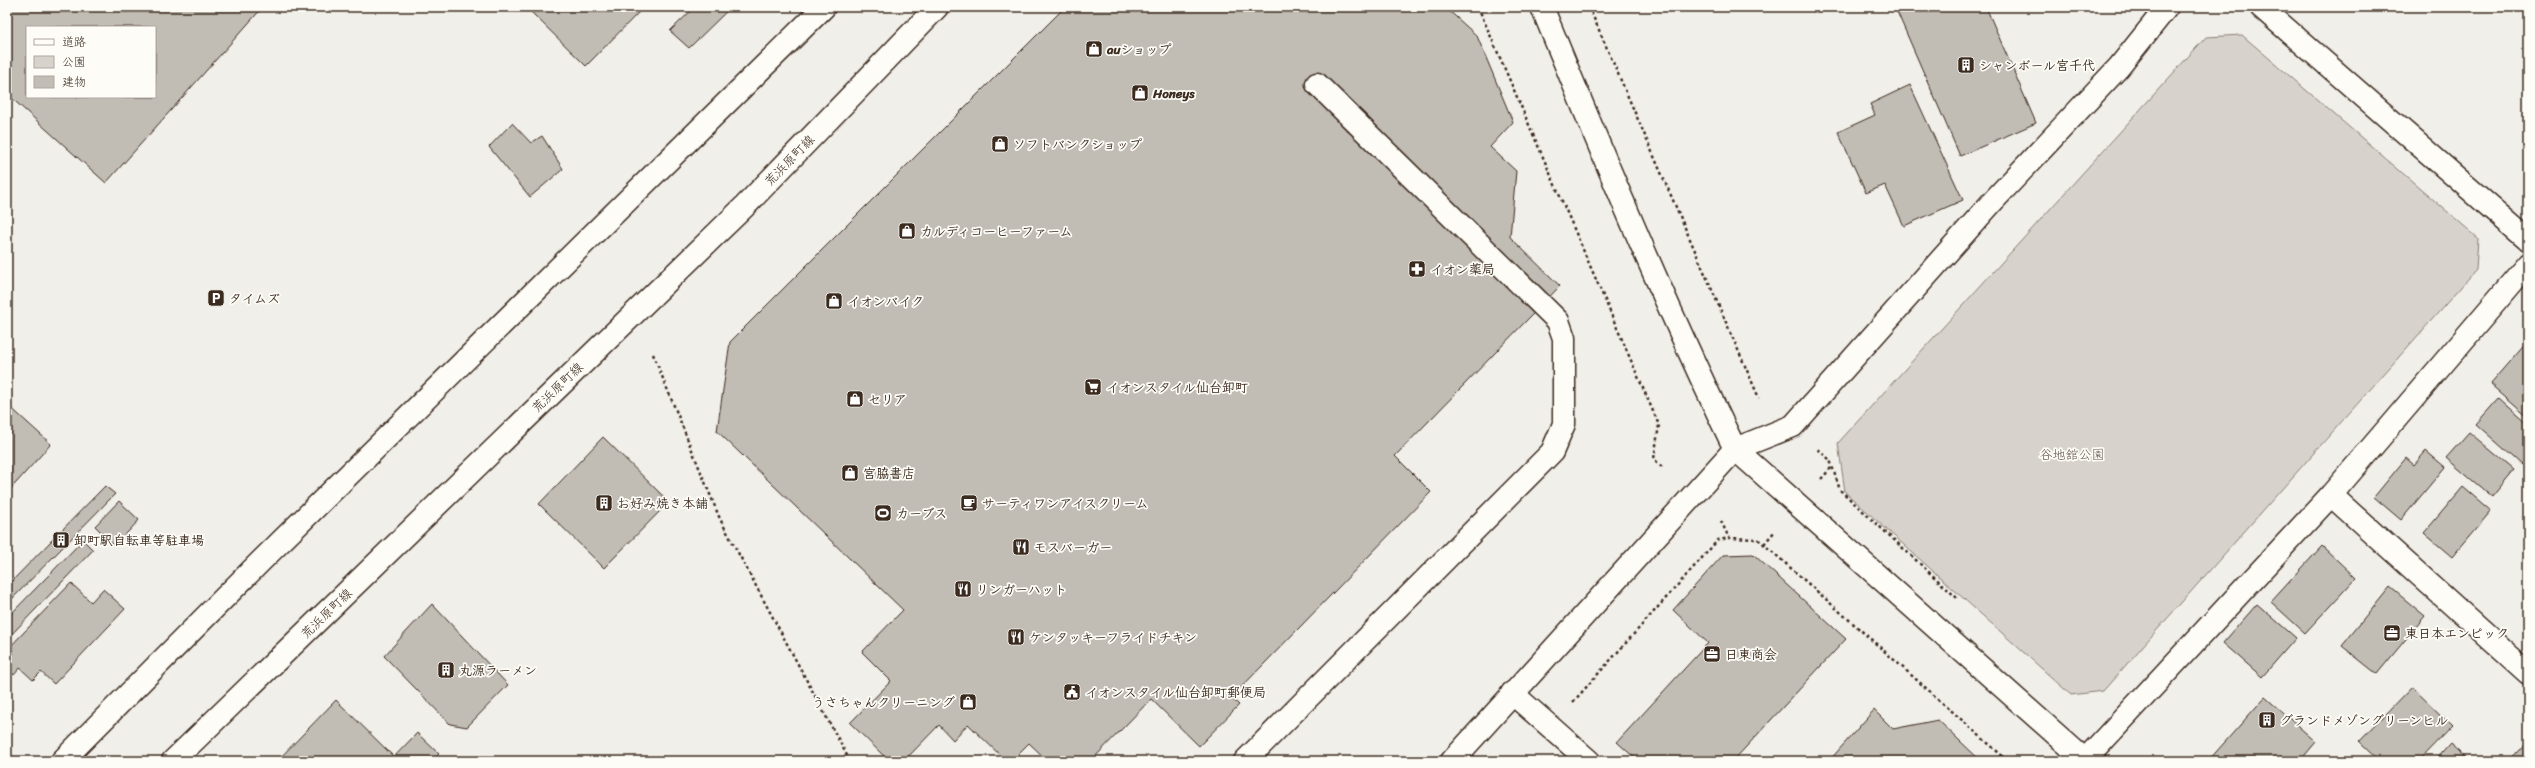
<svg xmlns="http://www.w3.org/2000/svg" width="2535" height="768" font-family="Sriracha,'Klee One',sans-serif">
  <style>
    .green { fill: #d7d2cc; stroke: #897e75 }
    .building { fill: #c1bcb4; stroke: #3b2a1e; fill-rule: evenodd }
    .lines { fill: none; stroke-linecap: round; stroke-linejoin: round }
    .minor-casing { stroke: #3b2a1e; stroke-width: 25 }
    .major-casing { stroke: #3b2a1e; stroke-width: 25 }
    .path { stroke: #3b2a1e; stroke-width: 2.5; stroke-dasharray: 3 3; stroke-linecap: butt }
    .minor { stroke: #fdfcf7; stroke-width: 22 }
    .major { stroke: #fdfcf7; stroke-width: 22 }
    .labels { text-anchor: middle; stroke-width: 3.5; stroke-linejoin: round; paint-order: stroke }
    .poi-label { font-size: 13px; font-weight: bold; fill: #3b2a1e; stroke: #fdfcf7; text-anchor: start }
    .street-label { font-size: 13px; fill: #3b2a1e; stroke: #fdfcf7 }
    .park-label { font-size: 13px; fill: #62544a; stroke: #fdfcf7 }
  </style>
  <rect width="100%" height="100%" fill="#f1efea"/>
  <filter id="ink" filterUnits="userSpaceOnUse"><feTurbulence type="fractalNoise" baseFrequency=".025" numOctaves="2"/><feDisplacementMap in="SourceGraphic" scale="8" xChannelSelector="R" yChannelSelector="G"/><feConvolveMatrix kernelMatrix="1 2 1 2 8 2 1 2 1" color-interpolation-filters="sRGB"/></filter>
  <g filter="url(#ink)">
    <path class="green" d="M 2242,35 L 2478,238 L 2476,270 L 2103,691 L 2071,695 L 1845,492 L 1838,443 L 2206,37 Z"/>
    <g class="building">
      <path d="M 7,7 L 263,7 L 106,183 L 7,94 ZM 27,27 L 155,27 L 155,97 L 27,97 Z"/>
      <path d="M 526,7 L 644,7 L 586,66 Z"/>
      <path d="M 695,7 L 731,7 L 689,48 L 670,31 Z"/>
      <path d="M 1065,7 L 1445,7 L 1477,36 L 1513,122 L 1490,147 L 1516,171 L 1510,237 L 1560,286 L 1395,456 L 1431,492 L 1231,698 L 1239,705 L 1199,746 L 1151,699 L 1091,761 L 1048,761 L 1029,743 L 1011,761 L 1006,761 L 968,724 L 953,740 L 939,725 L 904,761 L 889,761 L 850,723 L 891,681 L 862,652 L 903,610 L 717,431 L 730,342 Z"/>
      <path d="M 1895,7 L 1986,7 L 2036,123 L 1960,156 Z"/>
      <path d="M 1910,85 L 1963,200 L 1904,226 L 1885,185 L 1866,193 L 1838,132 L 1875,115 L 1870,104 Z"/>
      <path d="M 512,123 L 531,143 L 542,136 L 563,169 L 530,197 L 489,147 Z"/>
      <path d="M 2528,340 L 2528,417 L 2490,384 Z"/>
      <path d="M 2499,398 L 2528,424 L 2528,458 L 2522,465 L 2476,424 Z"/>
      <path d="M 7,404 L 51,444 L 7,493 Z"/>
      <path d="M 2469,432 L 2514,470 L 2492,497 L 2446,458 Z"/>
      <path d="M 603,437 L 669,502 L 604,568 L 539,504 Z"/>
      <path d="M 2426,451 L 2445,467 L 2401,520 L 2374,497 L 2406,458 L 2414,465 Z"/>
      <path d="M 105,486 L 115,494 L 7,604 L 7,586 Z"/>
      <path d="M 2463,487 L 2491,511 L 2452,557 L 2424,533 Z"/>
      <path d="M 119,501 L 139,520 L 115,546 L 95,526 Z"/>
      <path d="M 83,540 L 93,550 L 7,639 L 7,618 Z"/>
      <path d="M 2322,546 L 2356,578 L 2305,633 L 2271,602 Z"/>
      <path d="M 1753,554 L 1846,639 L 1733,761 L 1638,761 L 1617,742 L 1708,643 L 1673,610 L 1723,555 Z"/>
      <path d="M 71,583 L 91,602 L 103,589 L 125,609 L 54,684 L 41,672 L 33,680 L 20,668 L 14,675 L 7,668 L 7,650 Z"/>
      <path d="M 2390,587 L 2425,616 L 2377,674 L 2342,646 Z"/>
      <path d="M 432,604 L 508,685 L 467,727 L 450,724 L 384,656 Z"/>
      <path d="M 2257,604 L 2296,638 L 2262,677 L 2223,643 Z"/>
      <path d="M 2412,687 L 2452,726 L 2418,761 L 2379,761 L 2359,742 Z"/>
      <path d="M 2265,697 L 2316,742 L 2300,761 L 2208,761 Z"/>
      <path d="M 336,700 L 394,757 L 390,761 L 277,761 Z"/>
      <path d="M 1874,710 L 1893,729 L 1938,720 L 1981,761 L 1829,761 Z"/>
      <path d="M 417,733 L 439,754 L 432,761 L 390,761 Z"/>
      <path d="M 2528,740 L 2528,761 L 2509,761 Z"/>
      <path d="M 2450,744 L 2469,761 L 2435,761 Z"/>
    </g>
    <g class="lines">
      <defs>
        <g id="minor">
          <path d="M 1542,7 C 1603,156 1665,305 1735,449 L 2086,761"/>
          <path d="M 2261,7 L 2528,240"/>
          <path d="M 2331,495 L 2528,673"/>
          <path d="M 1512,693 L 1589,761"/>
          <path d="M 2085,760 L 2331,495 L 2528,264"/>
          <path d="M 1245,761 L 1552,452 L 1564,424 L 1564,338 L 1558,321 L 1317,84"/>
          <path d="M 1452,761 L 1735,449 L 1793,426 L 1994,200 L 2119,67 L 2167,7"/>
        </g>
        <g id="major">
          <path d="M 62,761 L 260,562 L 824,7"/>
          <path d="M 173,761 L 746,205 L 937,7"/>
        </g>
      </defs>
      <use href="#minor" class="minor-casing"/>
      <use href="#major" class="major-casing"/>
      <g class="path">
        <path d="M 1478,7 L 1659,425 L 1654,459 L 1663,468"/>
        <path d="M 1589,7 L 1759,398"/>
        <path d="M 653,354 L 720,519 L 850,761"/>
        <path d="M 1818,449 L 1830,460 L 1840,490 L 1957,598"/>
        <path d="M 1821,479 L 1832,467"/>
        <path d="M 1721,521 L 1729,538 L 1758,539 L 2008,761"/>
        <path d="M 1764,544 L 1775,531"/>
        <path d="M 1573,702 L 1718,540 L 1729,538"/>
        <path d="M 1520,761 L 1523,758"/>
      </g>
      <use href="#minor" class="minor"/>
      <use href="#major" class="major"/>
    </g>
  </g>
  <defs>
    <symbol id="shop-square" viewBox="-11 -11 22 22"><rect x="-9" y="-9" width="18" height="18" rx="4" fill="#3b2a1e" stroke="#fdfcf7"/><path d="M-5-2.5h2.3a2.7 3.5 0 0 1 5.4 0H5L5.5 6h-11ZM-1.5-2.5h3a1.5 2.3 0 0 0-3 0Z" fill="#fff"/></symbol>
    <symbol id="building-square" viewBox="-11 -11 22 22"><rect x="-9" y="-9" width="18" height="18" rx="4" fill="#3b2a1e" stroke="#fdfcf7"/><path d="M-4-6H4V6H1V3H-1V6H-4ZM-2.5-4.3h1.7v1.8h-1.7ZM.8-4.3h1.7v1.8H.8ZM-2.5-1h1.7V.8h-1.7ZM.8-1h1.7V.8H.8Z" fill="#fff"/></symbol>
    <symbol id="pharmacy-square" viewBox="-11 -11 22 22"><rect x="-9" y="-9" width="18" height="18" rx="4" fill="#3b2a1e" stroke="#fdfcf7"/><path d="M-2-6h4v4h4v4h-4v4h-4v-4h-4v-4h4Z" fill="#fff"/></symbol>
    <symbol id="parking-square" viewBox="-11 -11 22 22"><rect x="-9" y="-9" width="18" height="18" rx="4" fill="#3b2a1e" stroke="#fdfcf7"/><path d="M-3.5-5.5H1a3.5 3.5 0 0 1 0 7H-1V5.5H-3.5ZM-1-3.4V-.6H.8a1.4 1.4 0 0 0 0-2.8Z" fill="#fff"/></symbol>
    <symbol id="supermarket-square" viewBox="-11 -11 22 22"><rect x="-9" y="-9" width="18" height="18" rx="4" fill="#3b2a1e" stroke="#fdfcf7"/><path d="M-6-5.5h2.5l.6 2H6L4.5 2H-2.5L-4.4-4H-6ZM-1.5 3.2a1.3 1.3 0 1 0 .1 0ZM3 3.2a1.3 1.3 0 1 0 .1 0Z" fill="#fff"/></symbol>
    <symbol id="cafe-square" viewBox="-11 -11 22 22"><rect x="-9" y="-9" width="18" height="18" rx="4" fill="#3b2a1e" stroke="#fdfcf7"/><path d="M-5.5-4.5H6V0H3Q3 3.5 0 3.5H-2.5Q-5.5 3.5-5.5 0ZM3-3.2v2h1.7v-2ZM-6 4.5H4V6H-6Z" fill="#fff"/></symbol>
    <symbol id="stadium-square" viewBox="-11 -11 22 22"><rect x="-9" y="-9" width="18" height="18" rx="4" fill="#3b2a1e" stroke="#fdfcf7"/><path d="M0-5a6.5 5 0 1 0 0 10a6.5 5 0 1 0 0-10ZM-3.5-1.8h7v3.6h-7Z" fill="#fff"/></symbol>
    <symbol id="restaurant-square" viewBox="-11 -11 22 22"><rect x="-9" y="-9" width="18" height="18" rx="4" fill="#3b2a1e" stroke="#fdfcf7"/><path d="M-5-6h1v4h1v-4h1v4h1v-4h1v5L-1.5 .5V6h-2V.5L-5-1ZM5-6V6H3V1.5H1.5Q1.5-4 5-6Z" fill="#fff"/></symbol>
    <symbol id="office-square" viewBox="-11 -11 22 22"><rect x="-9" y="-9" width="18" height="18" rx="4" fill="#3b2a1e" stroke="#fdfcf7"/><path d="M-6-3h4V-5.5h4V-3h4V5H-6ZM-1-4.5V-3h2v-1.5ZM-6 0V1H6V0Z" fill="#fff"/></symbol>
    <symbol id="civic-square" viewBox="-11 -11 22 22"><rect x="-9" y="-9" width="18" height="18" rx="4" fill="#3b2a1e" stroke="#fdfcf7"/><path d="M-.6-6.5H3V-4.5H.6V-3L4-1V1h2V6H-6V1h2V-1L-.6-3ZM-1.2 2.5V6h2.4V2.5Z" fill="#fff"/></symbol>
  </defs>
  <g fill-rule="evenodd">
    <use href="#shop-square" x="1084" y="39" width="20" height="20"/>
    <use href="#building-square" x="1956" y="55" width="20" height="20"/>
    <use href="#shop-square" x="1130" y="83" width="20" height="20"/>
    <use href="#shop-square" x="990" y="134" width="20" height="20"/>
    <use href="#shop-square" x="897" y="221" width="20" height="20"/>
    <use href="#pharmacy-square" x="1407" y="259" width="20" height="20"/>
    <use href="#parking-square" x="206" y="288" width="20" height="20"/>
    <use href="#shop-square" x="824" y="291" width="20" height="20"/>
    <use href="#supermarket-square" x="1083" y="377" width="20" height="20"/>
    <use href="#shop-square" x="845" y="389" width="20" height="20"/>
    <use href="#shop-square" x="840" y="463" width="20" height="20"/>
    <use href="#building-square" x="594" y="493" width="20" height="20"/>
    <use href="#cafe-square" x="959" y="493" width="20" height="20"/>
    <use href="#stadium-square" x="873" y="503" width="20" height="20"/>
    <use href="#building-square" x="51" y="530" width="20" height="20"/>
    <use href="#restaurant-square" x="1011" y="537" width="20" height="20"/>
    <use href="#restaurant-square" x="953" y="579" width="20" height="20"/>
    <use href="#office-square" x="2382" y="623" width="20" height="20"/>
    <use href="#restaurant-square" x="1006" y="627" width="20" height="20"/>
    <use href="#office-square" x="1702" y="644" width="20" height="20"/>
    <use href="#building-square" x="436" y="660" width="20" height="20"/>
    <use href="#civic-square" x="1062" y="682" width="20" height="20"/>
    <use href="#shop-square" x="958" y="692" width="20" height="20"/>
    <use href="#building-square" x="2257" y="710" width="20" height="20"/>
  </g>
  <g class="labels">
    <g class="poi-label">
      <text x="1107" y="54">auショップ</text>
      <text x="1979" y="70">シャンボール宮千代</text>
      <text x="1153" y="98">Honeys</text>
      <text x="1013" y="149">ソフトバンクショップ</text>
      <text x="920" y="236">カルディコーヒーファーム</text>
      <text x="1430" y="274">イオン薬局</text>
      <text x="229" y="303">タイムズ</text>
      <text x="847" y="306">イオンバイク</text>
      <text x="1106" y="392">イオンスタイル仙台卸町</text>
      <text x="868" y="404">セリア</text>
      <text x="863" y="478">宮脇書店</text>
      <text x="617" y="508">お好み焼き本舗</text>
      <text x="982" y="508">サーティワンアイスクリーム</text>
      <text x="896" y="518">カーブス</text>
      <text x="74" y="545">卸町駅自転車等駐車場</text>
      <text x="1034" y="552">モスバーガー</text>
      <text x="976" y="594">リンガーハット</text>
      <text x="2405" y="638">東日本エンピック</text>
      <text x="1029" y="642">ケンタッキーフライドチキン</text>
      <text x="1725" y="659">日東商会</text>
      <text x="459" y="675">丸源ラーメン</text>
      <text x="1085" y="697">イオンスタイル仙台卸町郵便局</text>
      <text x="955" y="707" text-anchor="end">うさちゃんクリーニング</text>
      <text x="2280" y="725">グランドメゾングリーンヒル</text>
    </g>
    <g class="street-label">
      <text transform="translate(789 160) rotate(-46)" y="5">荒浜原町線</text>
      <text transform="translate(557 387) rotate(-44)" y="5">荒浜原町線</text>
      <text transform="translate(326 613) rotate(-44)" y="5">荒浜原町線</text>
    </g>
    <g class="park-label">
      <text x="2072" y="459">谷地舘公園</text>
    </g>
  </g>
  <rect width="2535" height="768" fill="none" stroke="#fdfcf7" stroke-width="24"/>
  <rect x="12" y="12" width="2511" height="744" fill="none" stroke="#3b2a1e" stroke-width="1.5" filter="url(#ink)"/>
  <rect x="26" y="26" width="130" height="72" fill="#fdfcf7" stroke="#afa8a0"/>
  <rect x="34" y="39" width="20" height="6" fill="#fdfcf7" stroke="#afa8a0"/>
  <text x="62" y="46" font-size="12" fill="#3b2a1e">道路</text>
  <rect x="34" y="56" width="20" height="12" fill="#d7d2cc" stroke="#afa8a0"/>
  <text x="62" y="66" font-size="12" fill="#3b2a1e">公園</text>
  <rect x="34" y="76" width="20" height="12" fill="#c1bcb4" stroke="#afa8a0"/>
  <text x="62" y="86" font-size="12" fill="#3b2a1e">建物</text>
</svg>
